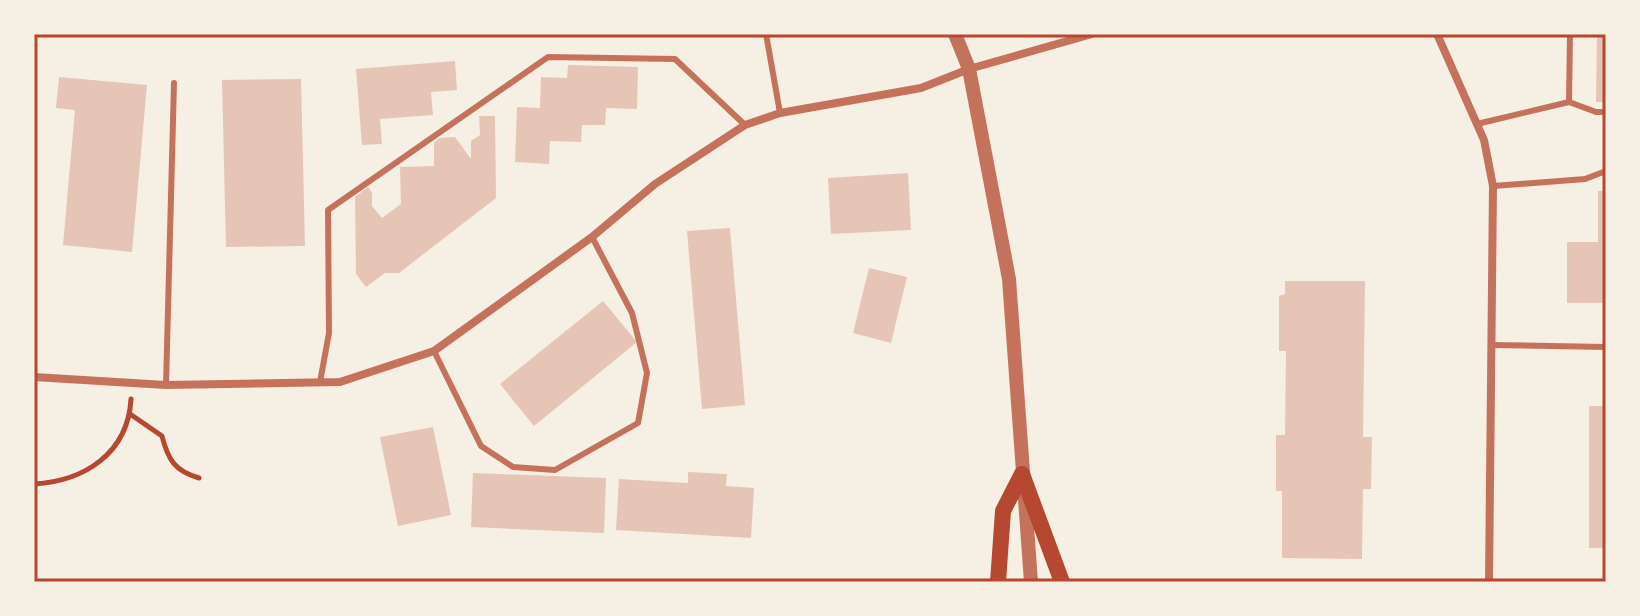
<svg xmlns="http://www.w3.org/2000/svg" width="1640" height="616" font-family="Commissioner,sans-serif">
  <style>
    .building { fill: #e6c5b7 }
    .lines { fill: none; stroke-linecap: round; stroke-linejoin: round }
    .path { stroke: #b5482f; stroke-width: 5 }
    .service { stroke: #c5725c; stroke-width: 6 }
    .minor { stroke: #c5725c; stroke-width: 8 }
    .tertiary { stroke: #c5725c; stroke-width: 14 }
    .secondary { stroke: #b5482f; stroke-width: 16 }
    .neatline { fill: none; stroke: #b5482f; stroke-width: 3 }
  </style>
  <rect width="100%" height="100%" fill="#f6efe4"/>
  <g class="building">
    <path d="M 1597,34 L 1606,34 L 1606,102 L 1596,102 Z"/>
    <path d="M 455,61 L 457,90 L 431,92 L 433,115 L 380,119 L 382,144 L 362,145 L 356,69 Z"/>
    <path d="M 568,65 L 638,67 L 637,109 L 606,108 L 605,125 L 582,125 L 581,142 L 550,141 L 549,164 L 515,162 L 517,107 L 540,108 L 541,77 L 567,78 Z"/>
    <path d="M 59,77 L 147,85 L 132,252 L 63,245 L 75,110 L 56,108 Z"/>
    <path d="M 301,79 L 305,246 L 226,247 L 222,80 Z"/>
    <path d="M 479,116 L 495,116 L 496,198 L 399,273 L 385,273 L 366,287 L 356,274 L 355,197 L 368,187 L 372,193 L 372,206 L 382,218 L 401,204 L 400,167 L 434,166 L 434,143 L 440,138 L 455,137 L 471,159 L 471,141 L 480,135 Z"/>
    <path d="M 908,173 L 911,230 L 831,234 L 828,178 Z"/>
    <path d="M 1598,191 L 1606,191 L 1606,303 L 1567,303 L 1567,242 L 1598,242 Z"/>
    <path d="M 730,228 L 745,405 L 702,409 L 687,231 Z"/>
    <path d="M 869,268 L 907,277 L 891,343 L 853,333 Z"/>
    <path d="M 1285,281 L 1365,281 L 1363,437 L 1372,437 L 1371,489 L 1363,489 L 1362,559 L 1282,558 L 1282,491 L 1276,491 L 1276,435 L 1285,435 L 1286,351 L 1279,351 L 1279,296 L 1285,294 Z"/>
    <path d="M 603,301 L 637,342 L 534,426 L 500,384 Z"/>
    <rect x="1589" y="406" width="17" height="142"/>
    <path d="M 433,427 L 451,515 L 398,526 L 380,437 Z"/>
    <path d="M 688,472 L 727,474 L 726,486 L 754,488 L 751,538 L 616,530 L 619,479 L 688,483 Z"/>
    <path d="M 473,473 L 606,478 L 604,533 L 471,527 Z"/>
  </g>
  <g class="lines">
    <g class="path">
      <path d="M 130,414 L 162,436 C 168,460 175,471 199,478"/>
      <path d="M 34,484 C 85,481 128,453 131,399"/>
    </g>
    <g class="service">
      <path d="M 766,34 L 780,113"/>
      <path d="M 1569,102 L 1596,112 L 1606,112"/>
      <path d="M 1477,124 L 1569,102 L 1570,34"/>
      <path d="M 1493,186 L 1585,179 L 1606,171"/>
      <path d="M 1491,345 L 1606,347"/>
      <path d="M 434,351 L 481,446 L 513,467 L 555,470 L 638,423 L 647,373 L 632,313 L 592,237"/>
      <path d="M 320,382 L 329,333 L 328,210 L 548,57 L 675,59 L 745,125"/>
      <path d="M 166,385 L 174,83"/>
    </g>
    <g class="minor">
      <path d="M 1437,34 L 1484,140 L 1493,186 L 1489,582"/>
      <path d="M 34,377 L 166,385 L 340,382 L 434,351 L 592,237 L 655,184 L 745,125 L 780,113 L 921,88 L 969,69 L 1092,34"/>
    </g>
    <path class="tertiary" d="M 955,34 L 969,69 L 1009,279 L 1031,582"/>
    <g class="secondary">
      <path d="M 1022,474 L 1062,582"/>
      <path d="M 998,582 L 1003,511 L 1022,474"/>
    </g>
  </g>
  <rect width="1640" height="616" fill="none" stroke="#f6efe4" stroke-width="72"/>
  <rect x="36" y="36" width="1568" height="544" class="neatline"/>
</svg>
